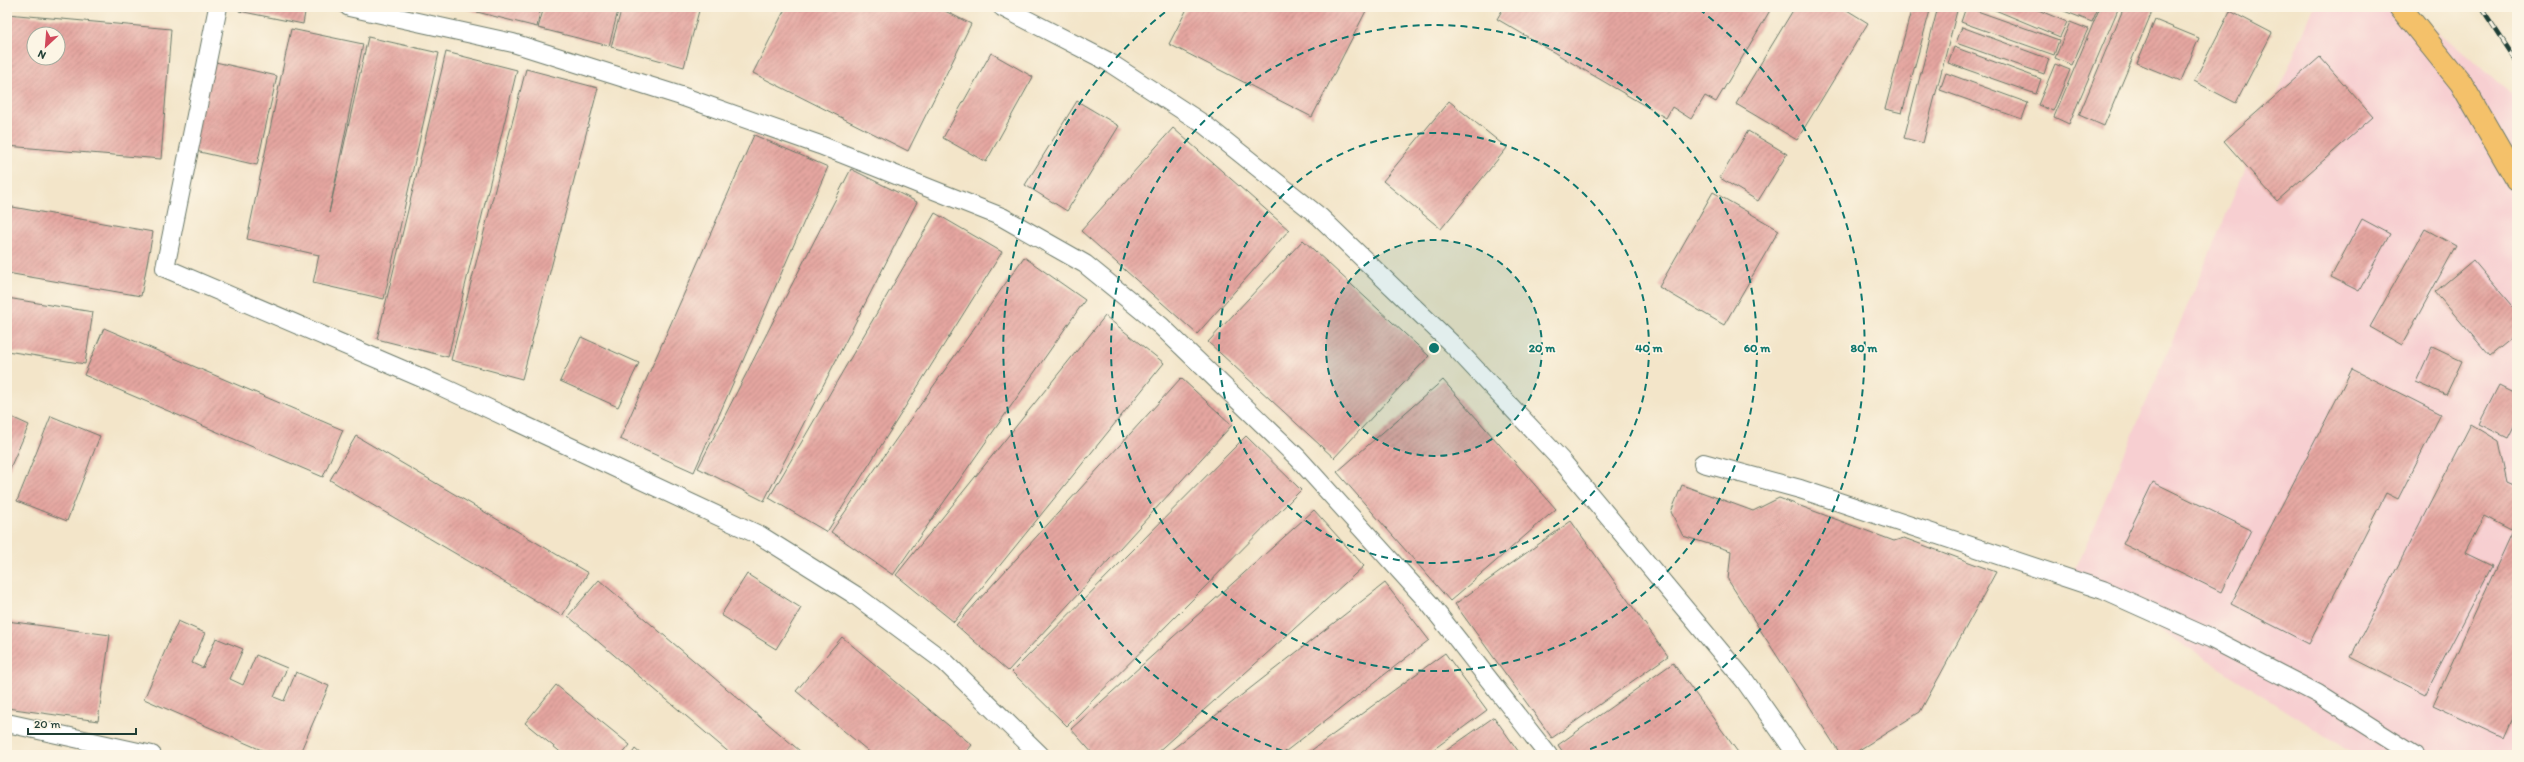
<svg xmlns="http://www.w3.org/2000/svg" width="2524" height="762" font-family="Itim,sans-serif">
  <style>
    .built { fill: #f7cfd1 }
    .building { fill: url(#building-hatch); fill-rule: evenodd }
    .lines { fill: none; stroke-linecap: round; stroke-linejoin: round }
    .service-casing { stroke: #697868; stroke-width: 20 }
    .motorway-casing { stroke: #697868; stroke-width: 24 }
    .service { stroke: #fff; stroke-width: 18 }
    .motorway { stroke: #f4c16a; stroke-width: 22 }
    .tram { stroke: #1f3d34; stroke-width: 1 }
    .rail-casing { stroke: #1f3d34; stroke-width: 4.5 }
    .rail { stroke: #fcf5e5; stroke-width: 3; stroke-dasharray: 9; stroke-linecap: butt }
    .ring { fill: none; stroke: #0f766e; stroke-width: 2; stroke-dasharray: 7 5 }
    .centre { fill: #0f766e; stroke: #fcf5e5; stroke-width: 2 }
    .ring-label { font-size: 12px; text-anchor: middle; font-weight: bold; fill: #0f766e; stroke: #fcf5e5; stroke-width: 3.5; stroke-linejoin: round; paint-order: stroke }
  </style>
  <defs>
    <pattern id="building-hatch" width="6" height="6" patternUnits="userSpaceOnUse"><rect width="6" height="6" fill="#e5a6a0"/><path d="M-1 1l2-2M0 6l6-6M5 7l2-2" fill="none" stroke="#b98883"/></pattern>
  </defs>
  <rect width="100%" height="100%" fill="#fcf5e5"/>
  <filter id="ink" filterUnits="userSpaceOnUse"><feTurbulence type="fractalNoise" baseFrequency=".025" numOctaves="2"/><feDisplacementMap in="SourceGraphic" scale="8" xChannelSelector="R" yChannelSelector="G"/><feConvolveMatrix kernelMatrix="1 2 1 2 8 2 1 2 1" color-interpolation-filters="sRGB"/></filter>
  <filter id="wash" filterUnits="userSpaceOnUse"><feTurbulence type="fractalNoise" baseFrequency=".012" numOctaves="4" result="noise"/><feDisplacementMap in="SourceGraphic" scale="16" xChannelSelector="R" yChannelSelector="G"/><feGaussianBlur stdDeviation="0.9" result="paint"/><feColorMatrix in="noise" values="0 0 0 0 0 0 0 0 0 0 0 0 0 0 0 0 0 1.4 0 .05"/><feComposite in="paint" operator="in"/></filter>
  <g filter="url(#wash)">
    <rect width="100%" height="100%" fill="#f3e5c9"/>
    <path class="built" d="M 2314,7 L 2409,7 L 2517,98 L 2517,755 L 2356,755 L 2073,575 Z"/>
    <g id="blocks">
      <g class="building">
        <path d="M 239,7 L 306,7 L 303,24 L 239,11 Z"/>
        <path d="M 465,7 L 541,7 L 537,27 L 465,9 Z"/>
        <path d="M 544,7 L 619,7 L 609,46 L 538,28 Z"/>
        <path d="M 622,7 L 700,7 L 684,67 L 611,47 Z"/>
        <path d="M 786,7 L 937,7 L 971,24 L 908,151 L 753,73 Z"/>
        <path d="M 1188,7 L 1368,7 L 1312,117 L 1169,44 Z"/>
        <path d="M 1504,7 L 1772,7 L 1716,102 L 1705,96 L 1691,119 L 1672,107 L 1666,118 L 1497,19 Z"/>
        <path d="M 1795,7 L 1842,7 L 1868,23 L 1797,140 L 1736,104 Z"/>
        <path d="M 1912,7 L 1931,7 L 1902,113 L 1885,109 Z"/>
        <path d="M 1938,7 L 1958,7 L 1923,143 L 1904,138 Z"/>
        <path d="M 1966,7 L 2059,40 L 2054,55 L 1961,22 Z"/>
        <path d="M 1988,7 L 2031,7 L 2067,22 L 2060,37 Z"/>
        <path d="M 2054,7 L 2095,7 L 2098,8 L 2092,22 Z"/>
        <path d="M 2100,7 L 2119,7 L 2069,124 L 2054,117 Z"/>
        <path d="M 2124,7 L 2154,7 L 2104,126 L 2079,115 Z"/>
        <path d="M 2230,11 L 2272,33 L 2236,103 L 2194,81 Z"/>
        <path d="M 7,14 L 171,29 L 161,159 L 7,146 ZM 34,34 L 58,34 L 58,58 L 34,58 Z"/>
        <path d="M 2155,20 L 2199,38 L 2181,81 L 2137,63 Z"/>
        <path d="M 2070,22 L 2088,29 L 2072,65 L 2055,58 Z"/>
        <path d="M 1962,27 L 2049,59 L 2044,74 L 1956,43 Z"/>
        <path d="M 291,29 L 363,44 L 329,213 L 368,37 L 439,53 L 384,299 L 313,283 L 319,255 L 247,239 Z"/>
        <path d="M 1954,47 L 2041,79 L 2036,94 L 1948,63 Z"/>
        <path d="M 446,52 L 517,70 L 448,357 L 377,339 Z"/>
        <path d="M 991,53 L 1033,77 L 986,162 L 943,138 Z"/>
        <path d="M 2320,57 L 2373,117 L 2277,201 L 2224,141 Z"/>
        <path d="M 211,61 L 277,76 L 257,165 L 191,150 Z"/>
        <path d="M 2055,64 L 2070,70 L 2053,111 L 2038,105 Z"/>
        <path d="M 526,69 L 598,88 L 522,379 L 451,360 Z"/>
        <path d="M 1946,73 L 2028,103 L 2022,119 L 1940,90 Z"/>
        <path d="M 1077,101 L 1119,126 L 1067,211 L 1025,185 Z"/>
        <path d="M 1449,101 L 1507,148 L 1441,229 L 1383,181 Z"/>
        <path d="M 1173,128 L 1289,230 L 1197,334 L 1081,231 Z"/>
        <path d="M 1748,131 L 1787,154 L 1758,201 L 1720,178 Z"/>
        <path d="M 754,135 L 828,167 L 694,472 L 620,439 Z"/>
        <path d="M 851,169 L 917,202 L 764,501 L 698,468 Z"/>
        <path d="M 1713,192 L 1779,230 L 1724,325 L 1659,287 Z"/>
        <path d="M 7,206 L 153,232 L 141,296 L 7,273 Z"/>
        <path d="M 935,213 L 1002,252 L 827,532 L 769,498 Z"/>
        <path d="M 2362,219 L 2390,234 L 2359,291 L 2331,277 Z"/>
        <path d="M 2425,229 L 2456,246 L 2402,345 L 2370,327 Z"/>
        <path d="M 1303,240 L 1429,356 L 1334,458 L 1208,342 Z"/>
        <path d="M 1024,257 L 1085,300 L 893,575 L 831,532 Z"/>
        <path d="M 2473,260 L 2517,312 L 2517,334 L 2490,356 L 2435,292 Z"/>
        <path d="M 7,298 L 93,312 L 85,364 L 7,351 Z"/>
        <path d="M 1105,316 L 1164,363 L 954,622 L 896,575 Z"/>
        <path d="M 104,328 L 343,430 L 323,477 L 84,375 Z"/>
        <path d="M 581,337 L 639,363 L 618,407 L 560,381 Z"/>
        <path d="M 2432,347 L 2462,361 L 2446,395 L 2416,382 Z"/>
        <path d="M 2352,369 L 2441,414 L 2398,499 L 2386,493 L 2309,644 L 2231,604 Z"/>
        <path d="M 1181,378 L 1232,425 L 1008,671 L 956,625 Z"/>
        <path d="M 1443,380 L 1556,509 L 1450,601 L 1337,472 Z"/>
        <path d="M 2499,385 L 2517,394 L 2517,420 L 2508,438 L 2479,424 Z"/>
        <path d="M 7,415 L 29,425 L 7,475 Z"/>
        <path d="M 51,416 L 100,436 L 67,521 L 17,501 Z"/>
        <path d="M 2471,424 L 2499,441 L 2508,483 L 2517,487 L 2517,518 L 2511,530 L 2484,516 L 2465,553 L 2492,566 L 2425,695 L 2351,657 Z"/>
        <path d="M 356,436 L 588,573 L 562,616 L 330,480 Z"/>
        <path d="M 1246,436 L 1301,490 L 1067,726 L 1012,672 Z"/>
        <path d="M 2153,482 L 2251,530 L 2221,592 L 2123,544 Z"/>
        <path d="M 1682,485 L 1753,511 L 1779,498 L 1894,541 L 1904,538 L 1996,572 L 1920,712 L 1851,755 L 1841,755 L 1728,580 L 1731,551 L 1683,536 L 1671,512 Z"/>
        <path d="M 1314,510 L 1364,566 L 1154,755 L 1094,755 L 1071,729 Z"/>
        <path d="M 1571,521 L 1668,656 L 1552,738 L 1455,604 Z"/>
        <path d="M 2517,522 L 2517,709 L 2504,738 L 2433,705 Z"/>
        <path d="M 747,574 L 801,608 L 776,649 L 721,615 Z"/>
        <path d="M 599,580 L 800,751 L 796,755 L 732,755 L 568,616 Z"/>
        <path d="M 1385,583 L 1429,640 L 1281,755 L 1165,755 Z"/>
        <path d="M 7,621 L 110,635 L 98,721 L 7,708 Z"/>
        <path d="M 178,621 L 205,633 L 192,663 L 203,668 L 216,638 L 243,649 L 230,679 L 243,685 L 256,655 L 287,668 L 274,697 L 284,701 L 296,672 L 329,686 L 299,755 L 273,755 L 144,699 Z"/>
        <path d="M 842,637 L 972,745 L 964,755 L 873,755 L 796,691 Z"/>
        <path d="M 1445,653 L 1487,710 L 1426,755 L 1305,755 Z"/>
        <path d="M 1673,663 L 1740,755 L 1565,755 L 1558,745 Z"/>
        <path d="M 556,685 L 630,745 L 622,755 L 564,755 L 525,723 Z"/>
        <path d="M 1494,717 L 1521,755 L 1440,755 Z"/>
        <path d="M 635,749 L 642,755 L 631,755 Z"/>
      </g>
    </g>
  </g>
  <g filter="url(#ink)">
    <use href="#blocks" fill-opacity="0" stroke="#697868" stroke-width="1"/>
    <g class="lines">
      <defs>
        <g id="service">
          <path d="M 218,7 L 165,268 L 436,384 L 761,536 L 855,595 L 945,662 L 1040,755"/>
          <path d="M 349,7 L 513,43 L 681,96 L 820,145 L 1002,217 L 1085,264 L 1161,326 L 1298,458 L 1429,603 L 1548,755"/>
          <path d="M 1002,7 L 1107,61 L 1205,125 L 1320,217 L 1452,344 L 1561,460 L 1745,681 L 1797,755"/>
          <path d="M 1703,463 L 1800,489 L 2103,590 L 2212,639 L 2318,694 L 2414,755"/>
          <path d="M 7,723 L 152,755"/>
        </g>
        <path id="motorway" d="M 2400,7 L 2461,83 L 2517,180"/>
      </defs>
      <use href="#service" class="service-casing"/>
      <use href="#motorway" class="motorway-casing"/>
      <use href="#service" class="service"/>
      <use href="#motorway" class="motorway"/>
      <path class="tram" d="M 2511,7 L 2517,15"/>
      <defs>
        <path id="rail" d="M 2481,7 L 2517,62"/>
      </defs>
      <use href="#rail" class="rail-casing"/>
      <use href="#rail" class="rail"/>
    </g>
  </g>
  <circle cx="1434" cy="348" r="108" fill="#0f766e" fill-opacity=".12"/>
  <g class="ring">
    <circle cx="1434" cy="348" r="108"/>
    <circle cx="1434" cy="348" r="215"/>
    <circle cx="1434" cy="348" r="323"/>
    <path d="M1294 755A430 430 0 0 1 1169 9M1699 9A430 430 0 0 1 1574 755"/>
  </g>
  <circle cx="1434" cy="348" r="6" class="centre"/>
  <g class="ring-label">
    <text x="1542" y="352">20 m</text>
    <text x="1649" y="352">40 m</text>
    <text x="1757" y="352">60 m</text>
    <text x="1864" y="352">80 m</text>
  </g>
  <rect width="2524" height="762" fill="none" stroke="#fcf5e5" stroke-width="24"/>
  <g transform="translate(46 46) rotate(206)"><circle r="19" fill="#fcf5e5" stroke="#a4ab9e"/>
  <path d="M0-3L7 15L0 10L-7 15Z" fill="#d1495b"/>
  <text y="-6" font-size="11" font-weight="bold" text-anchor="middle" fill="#1f3d34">N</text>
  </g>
  <path d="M28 728v6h108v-6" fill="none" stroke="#1f3d34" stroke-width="2"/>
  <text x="34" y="728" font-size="12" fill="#1f3d34" stroke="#fcf5e5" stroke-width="3" paint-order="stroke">20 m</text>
</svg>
